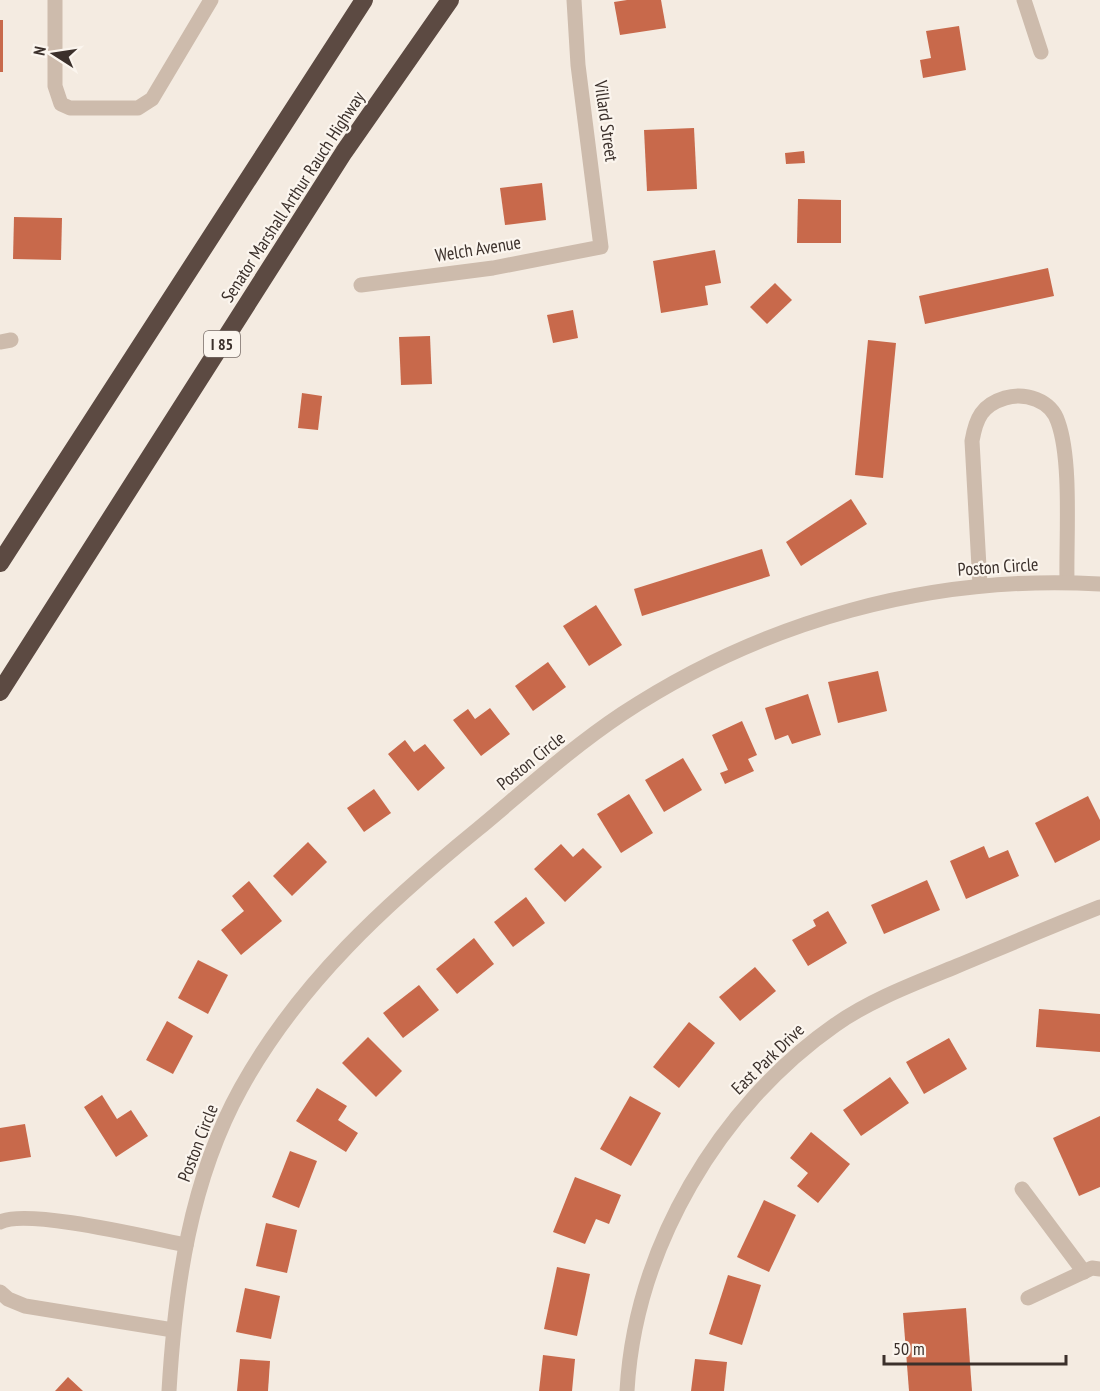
<svg xmlns="http://www.w3.org/2000/svg" width="1100" height="1391" font-family="'PT Sans Narrow',sans-serif">
  <style>
    .building { fill: #c8694b }
    .lines { fill: none; stroke-linecap: round; stroke-linejoin: round }
    .minor { stroke: #cdbbac; stroke-width: 15 }
    .highway { stroke: #5c4a42; stroke-width: 18 }
    .labels { text-anchor: middle; stroke-width: 4.5; stroke-linejoin: round; paint-order: stroke }
    .shield { fill: #fbf5ee; stroke: #756b66; stroke-width: 1.5 }
    .shield-label { font-size: 16px; font-weight: bold; fill: #3b302b }
    .street-label { font-size: 18px; fill: #3b302b; stroke: #fbf5ee }
  </style>
  <rect width="100%" height="100%" fill="#f4ebe1"/>
  <g class="building">
    <path d="M 627,0 L 661,0 L 666,28 L 620,35 L 614,2 Z"/>
    <rect x="0" y="20" width="3" height="52"/>
    <path d="M 959,26 L 966,70 L 923,78 L 920,60 L 931,58 L 926,31 Z"/>
    <path d="M 694,128 L 697,189 L 647,191 L 644,130 Z"/>
    <path d="M 804,151 L 805,163 L 786,164 L 785,153 Z"/>
    <path d="M 542,183 L 546,220 L 505,225 L 500,188 Z"/>
    <path d="M 798,199 L 841,200 L 841,243 L 797,243 Z"/>
    <path d="M 14,217 L 62,218 L 61,260 L 13,259 Z"/>
    <path d="M 715,250 L 721,283 L 705,286 L 708,305 L 661,313 L 653,261 Z"/>
    <path d="M 1048,268 L 1054,296 L 925,324 L 919,296 Z"/>
    <path d="M 775,283 L 792,300 L 767,324 L 750,307 Z"/>
    <path d="M 573,310 L 578,338 L 553,343 L 547,315 Z"/>
    <path d="M 430,336 L 432,384 L 401,385 L 399,337 Z"/>
    <path d="M 868,340 L 896,343 L 883,478 L 855,475 Z"/>
    <path d="M 302,393 L 322,396 L 318,430 L 298,428 Z"/>
    <path d="M 851,499 L 867,524 L 801,566 L 786,542 Z"/>
    <path d="M 762,549 L 770,576 L 642,616 L 634,589 Z"/>
    <path d="M 596,605 L 622,645 L 589,666 L 563,626 Z"/>
    <path d="M 548,662 L 566,687 L 533,711 L 515,686 Z"/>
    <path d="M 878,671 L 887,711 L 838,723 L 828,682 Z"/>
    <path d="M 808,694 L 821,735 L 792,744 L 788,735 L 775,740 L 765,708 Z"/>
    <path d="M 490,708 L 510,734 L 481,756 L 453,720 L 468,709 L 475,719 Z"/>
    <path d="M 742,721 L 757,755 L 748,759 L 754,771 L 725,784 L 720,773 L 728,770 L 712,735 Z"/>
    <path d="M 405,740 L 414,752 L 425,744 L 445,768 L 418,791 L 388,754 Z"/>
    <path d="M 683,758 L 702,790 L 664,812 L 645,780 Z"/>
    <path d="M 374,789 L 391,813 L 364,832 L 347,808 Z"/>
    <path d="M 629,794 L 653,833 L 621,853 L 597,814 Z"/>
    <path d="M 1088,796 L 1100,820 L 1100,840 L 1055,863 L 1035,823 Z"/>
    <path d="M 308,842 L 327,862 L 292,896 L 273,876 Z"/>
    <path d="M 561,844 L 573,857 L 583,848 L 602,867 L 565,902 L 534,869 Z"/>
    <path d="M 984,846 L 989,858 L 1008,850 L 1019,876 L 966,899 L 950,861 Z"/>
    <path d="M 927,880 L 940,910 L 884,934 L 871,905 Z"/>
    <path d="M 249,881 L 282,921 L 241,955 L 221,930 L 244,911 L 232,896 Z"/>
    <path d="M 526,897 L 545,923 L 513,947 L 494,922 Z"/>
    <path d="M 828,911 L 847,943 L 808,966 L 792,940 L 816,926 L 813,920 Z"/>
    <path d="M 474,938 L 494,964 L 457,994 L 436,969 Z"/>
    <path d="M 198,960 L 228,975 L 208,1014 L 178,998 Z"/>
    <path d="M 755,967 L 776,991 L 740,1021 L 719,997 Z"/>
    <path d="M 419,985 L 439,1010 L 403,1038 L 383,1013 Z"/>
    <path d="M 1039,1009 L 1100,1014 L 1100,1052 L 1036,1047 Z"/>
    <path d="M 167,1021 L 193,1036 L 173,1074 L 146,1060 Z"/>
    <path d="M 689,1022 L 715,1043 L 679,1088 L 653,1067 Z"/>
    <path d="M 368,1037 L 402,1071 L 376,1097 L 342,1063 Z"/>
    <path d="M 949,1038 L 967,1069 L 924,1094 L 906,1062 Z"/>
    <path d="M 890,1077 L 909,1103 L 861,1136 L 843,1110 Z"/>
    <path d="M 317,1088 L 347,1106 L 338,1120 L 358,1133 L 346,1152 L 296,1121 Z"/>
    <path d="M 102,1095 L 117,1119 L 131,1110 L 148,1136 L 116,1157 L 84,1107 Z"/>
    <path d="M 630,1096 L 661,1113 L 631,1166 L 600,1149 Z"/>
    <path d="M 1100,1116 L 1100,1187 L 1079,1196 L 1053,1138 Z"/>
    <path d="M 25,1124 L 31,1157 L 0,1162 L 0,1128 Z"/>
    <path d="M 811,1132 L 850,1164 L 818,1203 L 797,1186 L 808,1173 L 790,1158 Z"/>
    <path d="M 290,1151 L 317,1161 L 299,1208 L 272,1197 Z"/>
    <path d="M 575,1177 L 621,1195 L 609,1224 L 596,1219 L 585,1244 L 553,1232 Z"/>
    <path d="M 764,1200 L 796,1215 L 769,1272 L 737,1257 Z"/>
    <path d="M 266,1223 L 297,1230 L 287,1273 L 256,1266 Z"/>
    <path d="M 557,1267 L 590,1274 L 577,1336 L 544,1329 Z"/>
    <path d="M 728,1275 L 761,1285 L 742,1345 L 709,1334 Z"/>
    <path d="M 245,1288 L 280,1296 L 271,1339 L 236,1332 Z"/>
    <path d="M 966,1308 L 972,1391 L 909,1391 L 903,1313 Z"/>
    <path d="M 543,1355 L 575,1359 L 572,1391 L 539,1391 Z"/>
    <path d="M 240,1359 L 270,1361 L 268,1391 L 237,1391 Z"/>
    <path d="M 695,1359 L 727,1362 L 724,1391 L 691,1391 Z"/>
    <path d="M 68,1377 L 83,1391 L 55,1391 Z"/>
  </g>
  <g class="lines">
    <g class="minor">
      <path d="M 55,0 L 55,86 L 61,104 L 70,108 L 138,108 L 152,99 L 211,0"/>
      <path d="M 1024,0 L 1041,52"/>
      <path d="M 361,285 L 493,268 L 601,247 L 578,65 L 574,0"/>
      <path d="M 0,342 L 11,340"/>
      <path d="M 980,585 L 972,441 C 976,418 982,405 1005,398 C 1025,392 1051,400 1058,422 C 1072,461 1066,538 1067,582"/>
      <path d="M 1022,1189 L 1084,1272"/>
      <path d="M 0,1222 C 27,1208 150,1238 186,1245"/>
      <path d="M 0,1292 L 8,1299 L 25,1306 L 173,1330"/>
      <path d="M 1028,1298 L 1092,1268 L 1100,1269"/>
      <path d="M 169,1391 C 175,1288 190,1180 241,1088 C 299,983 386,904 478,829 C 525,790 571,748 622,714 C 763,621 931,574 1100,584"/>
      <path d="M 627,1391 C 635,1248 719,1106 835,1025 C 872,999 916,983 957,966 C 1005,946 1052,926 1100,907"/>
    </g>
    <g class="highway">
      <path d="M 0,563 L 364,0"/>
      <path d="M 0,692 L 344,152 L 450,0"/>
    </g>
  </g>
  <g class="labels">
    <rect class="shield" x="204" y="331" width="36" height="26" rx="4.5"/>
    <g class="shield-label">
      <text x="222" y="350">I 85</text>
    </g>
    <g class="street-label">
      <text transform="translate(606 121) rotate(82)" y="6">Villard Street</text>
      <text transform="translate(293 197) rotate(-57)" y="6">Senator Marshall Arthur Rauch Highway</text>
      <text transform="translate(478 249) rotate(-9)" y="6">Welch Avenue</text>
      <text transform="translate(998 567) rotate(-4)" y="6">Poston Circle</text>
      <text transform="translate(531 761) rotate(-39)" y="6">Poston Circle</text>
      <text transform="translate(768 1059) rotate(-44)" y="6">East Park Drive</text>
      <text transform="translate(198 1143) rotate(-69)" y="6">Poston Circle</text>
    </g>
  </g>
  <g transform="translate(54 54) rotate(282)" stroke="#fbf5ee" stroke-width="4.5" paint-order="stroke">
  <path d="M0-4.5L10 22L0 15L-10 22Z" fill="#3b302b"/>
  <text y="-9" font-size="16" font-weight="bold" text-anchor="middle" fill="#3b302b">N</text>
  </g>
  <path d="M884 1355v9h182v-9" fill="none" stroke="#3b302b" stroke-width="3"/>
  <text x="893" y="1355" font-size="18" fill="#3b302b" stroke="#fbf5ee" stroke-width="4.5" paint-order="stroke">50 m</text>
</svg>
